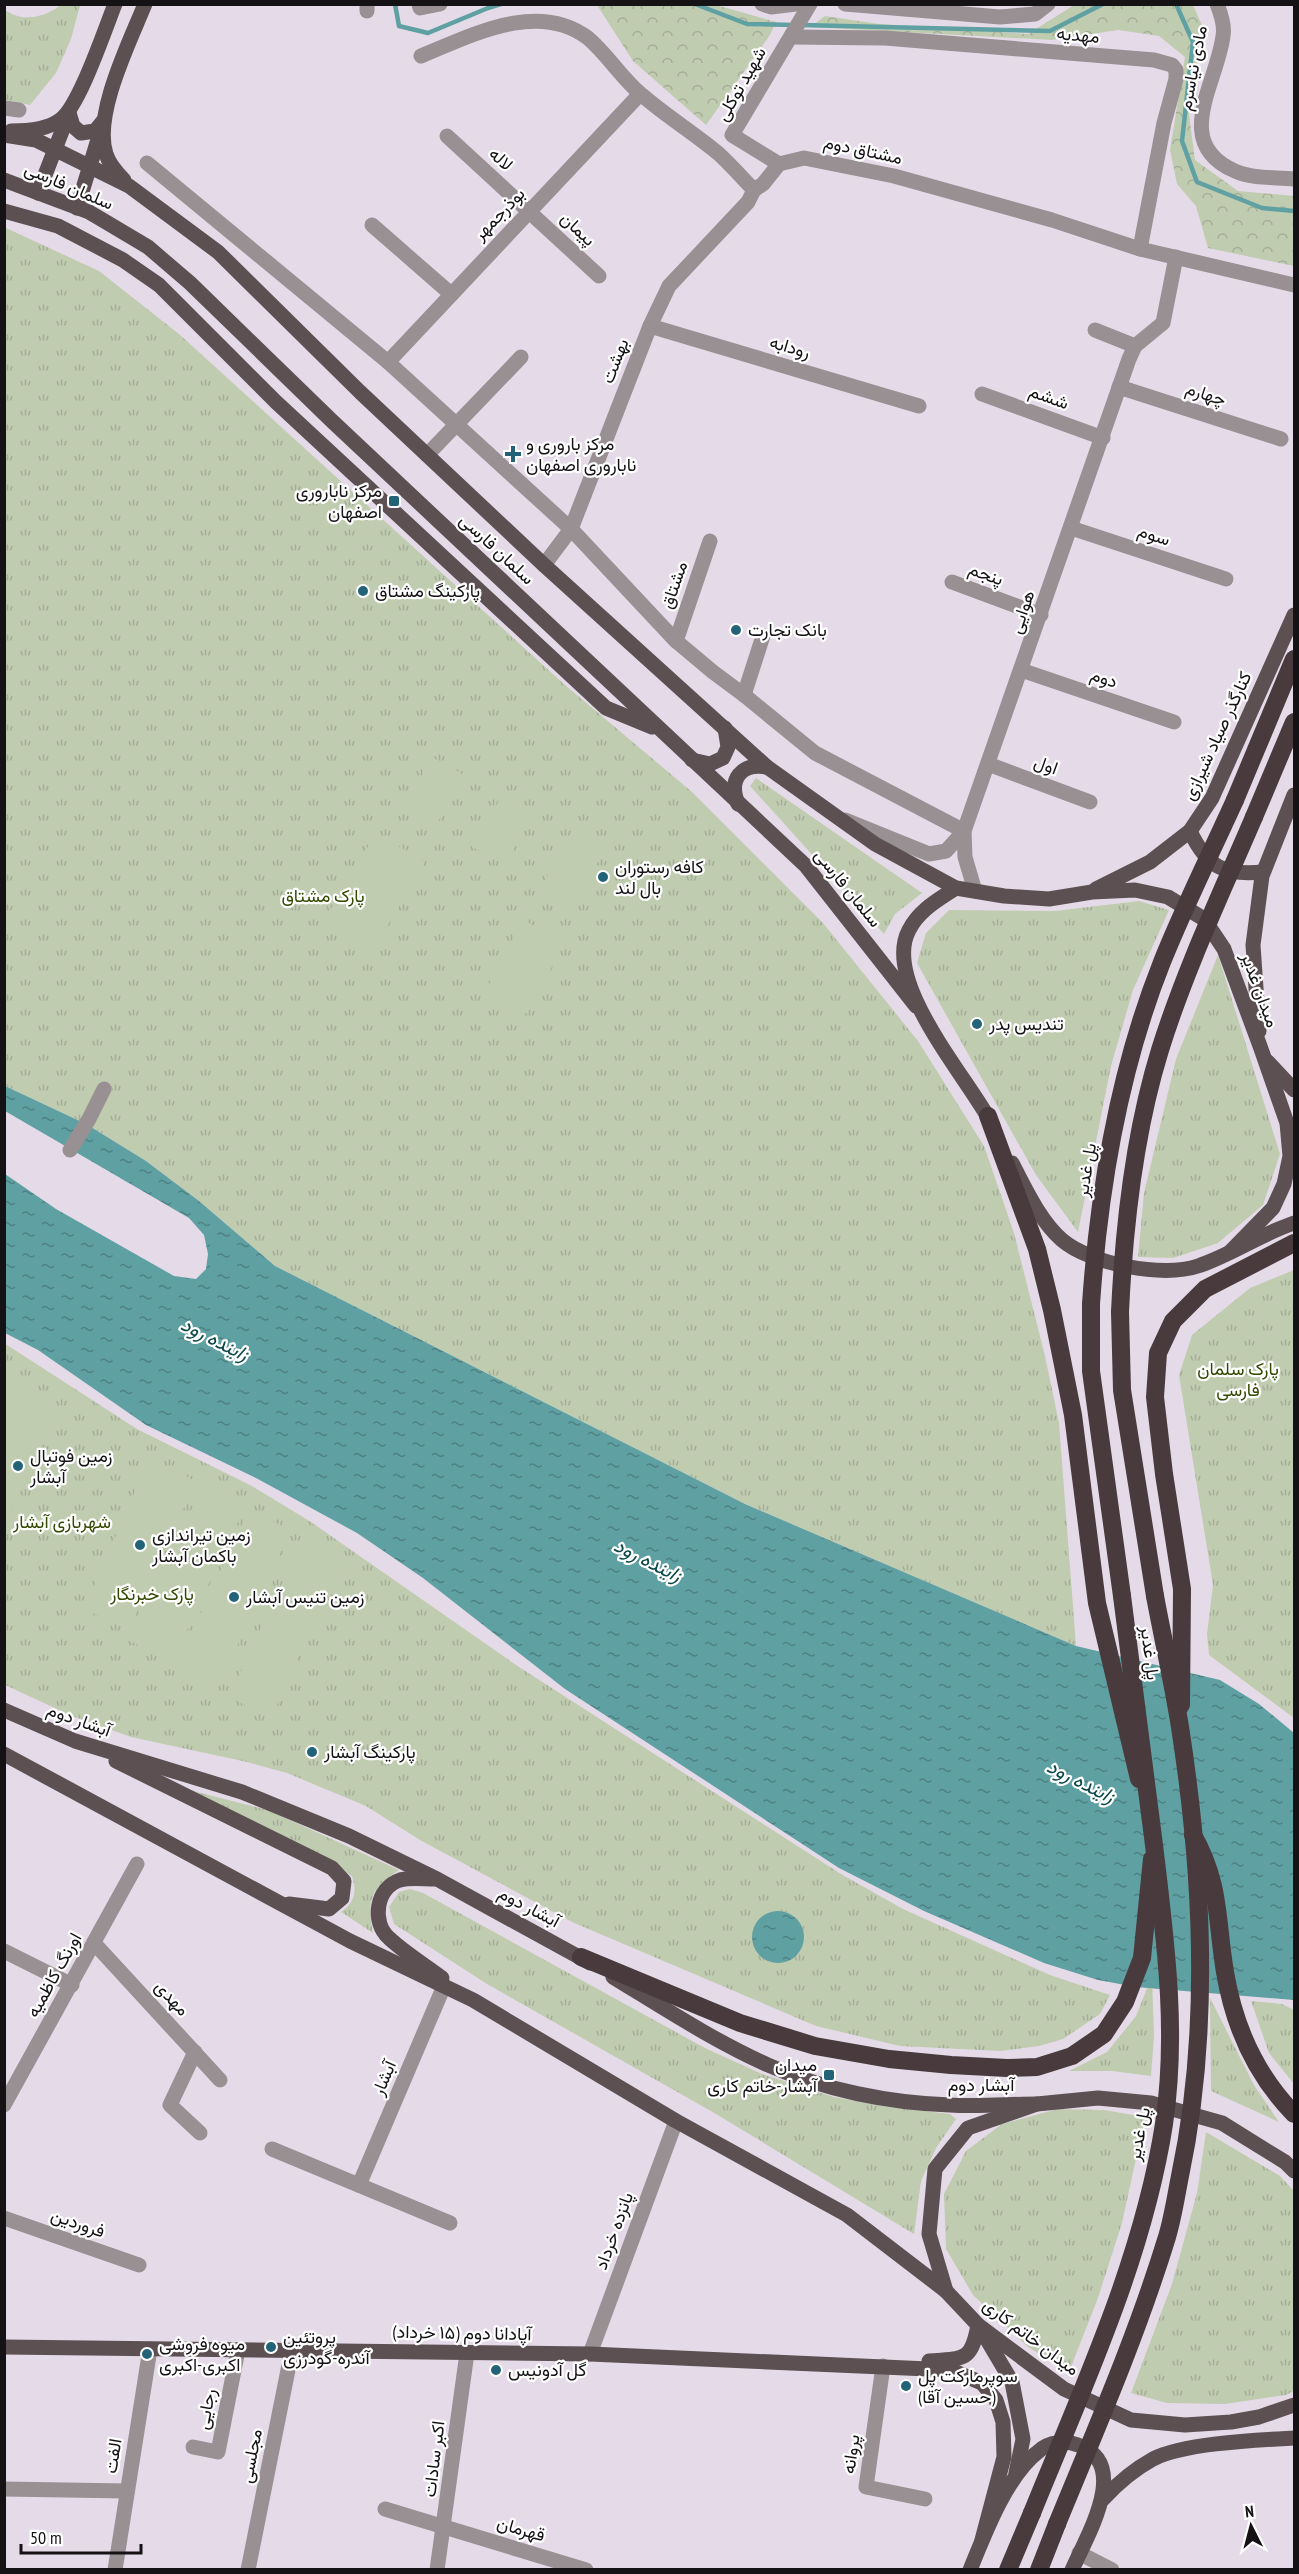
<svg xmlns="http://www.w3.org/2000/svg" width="1299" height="2574" font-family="'PT Sans Narrow',Vazirmatn,sans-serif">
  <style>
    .grass { fill: url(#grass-tufts) }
    .forest { fill: url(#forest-crowns) }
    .pitch { fill: #c0ccb0 }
    .water { fill: url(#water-ripples) }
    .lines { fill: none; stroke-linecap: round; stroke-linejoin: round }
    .stream { stroke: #5fa0a2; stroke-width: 4.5 }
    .minor { stroke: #989092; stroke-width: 15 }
    .major { stroke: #5d5053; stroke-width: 15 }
    .highway { stroke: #483a3d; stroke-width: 18 }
    .highway-bridge { stroke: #483a3d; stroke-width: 18 }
    .poi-dot { fill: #226378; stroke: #fff; stroke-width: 2 }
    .labels { text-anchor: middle; stroke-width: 4.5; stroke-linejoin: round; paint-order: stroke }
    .street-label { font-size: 18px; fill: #151216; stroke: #fff }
    .poi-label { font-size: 18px; fill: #151216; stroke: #fff; text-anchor: start }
    .park-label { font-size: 18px; fill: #334900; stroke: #fff }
    .water-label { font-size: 20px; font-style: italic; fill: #0b484a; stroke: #fff }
  </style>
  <defs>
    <pattern id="grass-tufts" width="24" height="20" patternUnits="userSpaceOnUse" patternTransform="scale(1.5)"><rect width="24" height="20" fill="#c0ccb0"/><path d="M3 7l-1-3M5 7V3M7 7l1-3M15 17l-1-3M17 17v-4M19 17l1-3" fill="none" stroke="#a4ae97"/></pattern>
    <pattern id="forest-crowns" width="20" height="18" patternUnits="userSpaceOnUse" patternTransform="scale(1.5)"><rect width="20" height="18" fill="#c0ccb0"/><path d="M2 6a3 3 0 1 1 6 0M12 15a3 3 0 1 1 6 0" fill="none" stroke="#a4ae97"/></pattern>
    <pattern id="water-ripples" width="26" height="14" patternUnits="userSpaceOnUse" patternTransform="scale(1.5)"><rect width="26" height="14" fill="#5fa0a2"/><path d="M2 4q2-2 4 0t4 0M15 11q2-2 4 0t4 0" fill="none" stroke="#4d8183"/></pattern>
  </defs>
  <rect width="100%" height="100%" fill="#e5dbe8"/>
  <g class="grass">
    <path d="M 61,5 L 80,5 L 71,39 L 56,73 L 30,105 L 5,100 L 5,10 C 23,23 45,17 61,5 Z"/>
    <path d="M 4,227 L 99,271 L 179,334 L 565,685 L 692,792 L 823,923 L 918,1041 L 984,1146 L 1014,1233 L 1045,1356 L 1059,1423 L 1076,1646 L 745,1504 L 275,1266 L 199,1201 L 146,1161 L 86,1124 L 5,1086 Z"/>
    <path d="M 756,778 L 922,893 L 895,914 L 884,934 L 750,786 Z"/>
    <path d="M 1139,901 L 1169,910 L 1133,990 L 1111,1066 L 1078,1232 L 1036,1175 L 917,963 L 926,933 L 949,910 L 1055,911 Z"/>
    <path d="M 1218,955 L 1280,1154 L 1263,1205 L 1218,1243 L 1173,1258 L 1138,1257 L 1144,1193 L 1176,1059 Z"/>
    <path d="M 1294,1270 L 1294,1718 L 1209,1655 L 1207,1634 L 1213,1585 L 1179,1375 L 1192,1335 L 1250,1288 Z"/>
    <path d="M 4,1343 L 137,1429 L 252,1486 L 311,1522 L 516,1665 L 841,1874 L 903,1909 L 1050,1975 L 1110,1995 L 1100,2014 L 1063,2039 L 1039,2046 L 1000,2051 L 900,2046 L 816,2026 L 572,1922 L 420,1840 L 366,1806 L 330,1791 L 287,1773 L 247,1762 L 131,1737 L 72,1716 L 5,1685 Z"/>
    <path d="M 185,1789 L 268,1810 L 399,1870 C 370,1889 367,1900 373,1933 L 341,1912 C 355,1902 357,1892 352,1876 L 254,1823 Z"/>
    <path d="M 410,1889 L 423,1893 L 705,2048 L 762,2074 L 834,2097 L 882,2106 L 950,2114 L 956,2119 L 936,2148 L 921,2181 L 914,2234 L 716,2114 L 487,1984 L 394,1924 L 389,1907 L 399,1892 Z"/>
    <path d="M 1152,1976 L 1154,2036 L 1151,2076 L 1112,2071 L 1069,2071 L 1107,2052 L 1136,2016 Z"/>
    <path d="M 1210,1998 L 1254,2085 L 1279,2122 L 1211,2091 Z"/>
    <path d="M 1251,2001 L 1282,2004 L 1294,2010 L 1294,2084 L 1269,2053 Z"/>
    <path d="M 1058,2109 L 1104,2110 L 1145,2117 L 1122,2223 L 1098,2298 L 1069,2372 L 1028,2347 L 973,2295 L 946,2249 L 944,2194 L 966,2151 L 1002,2124 Z"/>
    <path d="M 1206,2132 L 1280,2176 L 1294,2191 L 1294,2391 L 1286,2395 L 1225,2404 L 1167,2403 L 1131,2393 L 1172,2284 L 1197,2193 Z"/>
  </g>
  <g class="forest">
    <path d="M 597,5 L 716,5 L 776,22 L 770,35 L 706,125 L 633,61 Z"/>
    <path d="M 1074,5 L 1193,5 L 1205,32 L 1187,99 L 1195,160 L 1238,191 L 1294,196 L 1294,266 L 1208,248 L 1196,206 L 1177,184 L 1170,150 L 1185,57 L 1159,36 L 1118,30 L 1052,40 L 810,27 L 825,16 L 879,24 L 1028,34 Z"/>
  </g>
  <g class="pitch">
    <path d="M 432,757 L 464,775 L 435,827 L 403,809 Z"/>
    <path d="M 502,795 L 534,813 L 505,865 L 473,847 Z"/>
    <path d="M 376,833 L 425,862 L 371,954 L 321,925 Z"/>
    <path d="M 572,833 L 604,851 L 575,903 L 542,885 Z"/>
    <path d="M 523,920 L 565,942 L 527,1014 L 485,992 Z"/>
    <path d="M 5,1372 L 60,1408 L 5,1523 Z"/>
    <path d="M 149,1459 L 196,1481 L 129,1630 L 84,1609 Z"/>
    <path d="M 202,1487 L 245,1507 L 172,1662 L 130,1641 Z"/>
    <path d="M 249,1510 L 291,1530 L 219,1685 L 177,1664 Z"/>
    <path d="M 301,1543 L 322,1553 L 340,1566 L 271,1718 L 229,1697 Z"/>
  </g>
  <g class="water">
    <path d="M 5,1086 L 86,1124 L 146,1161 L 199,1201 L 275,1266 L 745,1504 L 1076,1646 L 1220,1680 L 1259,1704 L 1294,1733 L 1294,2000 L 1136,1987 L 1098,1980 L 1044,1963 L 924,1911 L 839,1868 L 565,1689 L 423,1578 L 357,1533 L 256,1478 L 146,1425 L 38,1350 L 5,1333 L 5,1174 L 56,1209 L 174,1276 L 196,1279 L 206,1269 L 208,1254 L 204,1235 L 189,1218 L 5,1111 Z"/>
    <circle cx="778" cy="1937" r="26"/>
  </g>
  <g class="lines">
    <g class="stream">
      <path d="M 395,4 L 399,26 L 428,33 L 488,8 L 501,4"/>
      <path d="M 695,4 L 747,24 L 794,25"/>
      <path d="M 1176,4 L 1193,42 L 1182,141 L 1197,182 L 1262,208 L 1294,211"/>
      <path d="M 802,25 L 1050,31 L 1103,4"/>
    </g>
    <g class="minor">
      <path d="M 419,4 L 420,8 L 440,4"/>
      <path d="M 762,4 L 771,7 L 796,4"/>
      <path d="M 845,4 L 1000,17 L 1035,14 L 1048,4"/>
      <path d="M 1217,4 C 1221,14 1225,26 1223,36 C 1217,84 1171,143 1235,171 C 1252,179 1276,177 1294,179"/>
      <path d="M 367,11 L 367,4"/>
      <path d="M 791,37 L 885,38 L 1154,60 L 1172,65 L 1176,70 L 1176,79 L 1164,123 L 1140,249"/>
      <path d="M 421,56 C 472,35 538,0 588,38 C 608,55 622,79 642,95 C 666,116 694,133 719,154 C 731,165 742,178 754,190 L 763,184 L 779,164 L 804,158 L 894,176 L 1052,220 L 1140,249 L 1294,285"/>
      <path d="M 4,108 L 19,110"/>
      <path d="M 447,136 L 599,276"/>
      <path d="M 147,163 L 388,362 L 571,529 L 676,641 L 713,672 L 744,695 L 815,753 L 964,831"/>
      <path d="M 779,164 L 732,135 L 810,4"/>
      <path d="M 372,225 L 451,294"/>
      <path d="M 650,326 L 919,406"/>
      <path d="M 1095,330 L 1135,346"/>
      <path d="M 388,362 L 640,94"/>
      <path d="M 1119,387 L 1281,439"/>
      <path d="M 982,394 L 1103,438"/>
      <path d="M 427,455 L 521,357"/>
      <path d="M 1071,528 L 1226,579"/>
      <path d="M 544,565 L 571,529 L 650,326 L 669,286 L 748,202 L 754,190"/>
      <path d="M 952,582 L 1041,615"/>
      <path d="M 676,641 L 710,541"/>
      <path d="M 1021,670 L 1174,722"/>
      <path d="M 744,695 L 763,636"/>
      <path d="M 988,764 L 1090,802"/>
      <path d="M 845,820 L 929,854 L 946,851 L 964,831"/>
      <path d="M 975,891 L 965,857 L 964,831 L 1129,359 L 1135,346 L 1163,323 L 1176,257"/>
      <path d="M 70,1150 L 89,1119 L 104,1089"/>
      <path d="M 94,1943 L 220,2080"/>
      <path d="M 4,1951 L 72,1985"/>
      <path d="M 195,2052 L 170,2105 L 200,2133"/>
      <path d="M 4,2105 L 137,1864"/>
      <path d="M 272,2149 L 450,2223"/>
      <path d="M 359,2185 L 444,1986"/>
      <path d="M 4,2218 L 139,2265"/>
      <path d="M 590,2354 L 676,2121"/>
      <path d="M 883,2366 L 866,2487 L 925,2499"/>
      <path d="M 193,2447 L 218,2452 L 238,2350"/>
      <path d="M 4,2489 L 127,2491"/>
      <path d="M 385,2509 L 586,2570"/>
      <path d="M 1079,2553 L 1112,2570"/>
      <path d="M 115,2570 L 150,2349"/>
      <path d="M 248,2570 L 292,2350"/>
      <path d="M 437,2570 L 467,2353"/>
    </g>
    <g class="major">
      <path d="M 69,113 L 73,126 L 81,133 L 95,131 L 104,120"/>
      <path d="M 11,131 C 26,131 48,129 60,120 C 79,107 105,29 115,4"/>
      <path d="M 4,135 L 36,140 L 129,186 L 218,252 L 360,392 L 544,565 L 767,767 L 875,844 L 956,888 L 1004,896 L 1049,899 L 1092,892 L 1135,890 L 1168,897 L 1204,919 L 1224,949 L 1260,1046 L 1287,1123 L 1290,1156 L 1284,1184 L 1273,1208 L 1230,1252"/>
      <path d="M 4,180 L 89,212 L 106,222 L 148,247 L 190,283 L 332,421 L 806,866 L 916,1006"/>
      <path d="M 124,180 C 117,173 109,164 106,154 C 93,115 130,41 145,4"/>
      <path d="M 38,193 L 69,113"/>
      <path d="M 77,208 L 100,133"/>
      <path d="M 4,211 L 58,226 L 123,260 L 159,285 L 276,402 L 606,708 L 652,727"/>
      <path d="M 692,760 L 710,764 L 723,758 L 728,747 L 725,728"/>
      <path d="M 738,804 C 728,779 741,763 767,767"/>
      <path d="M 1190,831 C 1207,867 1224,876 1263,872"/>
      <path d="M 956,888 C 938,900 919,910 909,930 C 881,982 969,1079 993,1126"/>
      <path d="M 1096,889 L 1150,862 L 1190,831 L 1212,798 L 1294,615"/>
      <path d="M 1259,1031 L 1253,945 L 1262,876 L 1294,795"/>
      <path d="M 1268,1062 L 1294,1090"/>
      <path d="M 1012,1163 C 1025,1188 1040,1221 1062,1240 C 1090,1264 1163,1278 1198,1266 C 1231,1255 1261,1234 1294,1223"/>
      <path d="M 4,1710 L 75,1741 L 242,1792 L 349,1836 L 437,1879 L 590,1963"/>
      <path d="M 4,1754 L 350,1941 L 473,2000 L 676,2121 L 847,2215 L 946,2291"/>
      <path d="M 116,1761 L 332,1868 L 344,1881 L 342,1898 L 329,1909 L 289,1904"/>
      <path d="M 434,1879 C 424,1879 410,1877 400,1880 C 376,1888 371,1922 389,1938 C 405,1953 425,1965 442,1978"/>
      <path d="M 613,1977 C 664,2008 714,2041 768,2065 C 824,2090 889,2103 950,2105 C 979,2107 1009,2104 1037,2104"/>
      <path d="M 1294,2171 L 1285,2162 L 1222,2123 L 1151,2103 L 1098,2098 L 1037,2104 L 968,2128 L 935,2169 L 929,2234 L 946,2291 L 978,2325 L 1064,2389 L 1131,2420 L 1185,2425 L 1231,2422 L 1259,2417 L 1294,2405"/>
      <path d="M 983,2333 L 1012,2382 L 1023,2439 L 1016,2473"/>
      <path d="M 4,2347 L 590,2354 L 951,2370 L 982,2383 L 996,2400 L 1003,2422 L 1004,2457 L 982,2540"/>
      <path d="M 929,2361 C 963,2358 971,2363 978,2325"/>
      <path d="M 1103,2499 C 1118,2483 1133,2470 1153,2459 C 1184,2443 1259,2440 1294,2438"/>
      <path d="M 970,2570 C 985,2533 1007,2475 1039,2451 C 1049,2442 1065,2440 1078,2445 C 1132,2464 1086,2537 1072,2570"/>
    </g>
    <g class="highway">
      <path d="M 1235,800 L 1294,659"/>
      <path d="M 1254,817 L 1294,722"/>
      <path d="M 988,1116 L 1037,1249 L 1052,1310 L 1073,1415 L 1097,1603 L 1139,1779"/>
      <path d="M 1091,1304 L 1091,1371 L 1122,1596"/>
      <path d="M 1120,1312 L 1122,1390 L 1155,1596"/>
      <path d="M 1181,1705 L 1182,1589 L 1164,1474 L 1155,1397 L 1158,1353 L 1173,1321 L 1205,1289 L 1294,1243"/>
      <path d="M 1193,1835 C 1221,1885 1216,1919 1225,1972 C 1234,2026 1256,2075 1294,2114"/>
      <path d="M 581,1957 L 740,2023 L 815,2046 L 889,2059 L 951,2065 L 1007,2068 L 1037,2067 L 1072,2056 L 1104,2034 L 1125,2002 L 1142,1958 L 1152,1859"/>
      <path d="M 1008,2570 L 1032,2513"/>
      <path d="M 1039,2570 L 1057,2524"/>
    </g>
    <g class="highway-bridge">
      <path d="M 1091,1304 C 1099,1188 1119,1070 1162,962 C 1184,907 1211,853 1235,800"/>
      <path d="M 1120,1312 C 1124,1225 1134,1134 1160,1050 C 1185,970 1221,894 1254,817"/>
      <path d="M 1032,2513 C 1083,2387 1143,2259 1164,2124 C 1178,2030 1165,1938 1154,1845 C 1143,1762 1132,1679 1122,1596"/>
      <path d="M 1057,2524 C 1096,2429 1137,2335 1167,2237 C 1173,2217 1176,2196 1180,2176 C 1211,2030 1203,1875 1180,1727 C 1173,1683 1163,1639 1155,1596"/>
    </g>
  </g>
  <g class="poi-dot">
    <path d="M510 445h6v6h6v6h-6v6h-6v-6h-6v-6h6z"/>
    <rect x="388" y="495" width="12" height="12" rx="3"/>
    <circle cx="363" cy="591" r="6"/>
    <circle cx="736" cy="630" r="6"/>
    <circle cx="603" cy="877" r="6"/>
    <circle cx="977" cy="1024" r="6"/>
    <circle cx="18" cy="1466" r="6"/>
    <circle cx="140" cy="1545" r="6"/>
    <circle cx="234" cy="1597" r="6"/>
    <circle cx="312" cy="1752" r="6"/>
    <rect x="823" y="2069" width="12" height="12" rx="3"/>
    <circle cx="271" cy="2347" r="6"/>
    <circle cx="147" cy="2354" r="6"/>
    <circle cx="496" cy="2370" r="6"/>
    <circle cx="906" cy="2386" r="6"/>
  </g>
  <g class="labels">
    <g class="street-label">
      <text transform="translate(1078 35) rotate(5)" y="6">مهدیه</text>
      <text transform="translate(1193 68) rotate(-79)" y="6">مادی نیاسرم</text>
      <text transform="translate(741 84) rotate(-60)" y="6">شهید توکلی</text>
      <text transform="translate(863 150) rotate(12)" y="6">مشتاق دوم</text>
      <text transform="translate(501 159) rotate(42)" y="6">لاله</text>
      <text transform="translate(69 186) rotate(23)" y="6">سلمان فارسی</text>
      <text transform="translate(499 214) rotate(-46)" y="6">بوذرجمهر</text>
      <text transform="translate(578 229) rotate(43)" y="6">پیمان</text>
      <text transform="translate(790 347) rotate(16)" y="6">رودابه</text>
      <text transform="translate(615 361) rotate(-69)" y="6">بهشت</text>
      <text transform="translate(1206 394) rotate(18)" y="6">چهارم</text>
      <text transform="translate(1049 397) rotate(20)" y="6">ششم</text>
      <text transform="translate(1154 535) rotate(18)" y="6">سوم</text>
      <text transform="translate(497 549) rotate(43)" y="6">سلمان فارسی</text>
      <text transform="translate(986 574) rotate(20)" y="6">پنجم</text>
      <text transform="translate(674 585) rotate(-71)" y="6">مشتاق</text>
      <text transform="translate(1022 612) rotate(-71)" y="6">هوایی</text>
      <text transform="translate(1104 678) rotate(19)" y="6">دوم</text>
      <text transform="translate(1217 736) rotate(-65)" y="6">کنارگذر صیاد شیرازی</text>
      <text transform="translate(1046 765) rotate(20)" y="6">اول</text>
      <text transform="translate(848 888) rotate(51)" y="6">سلمان فارسی</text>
      <text transform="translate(1260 990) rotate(70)" y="6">میدان غدیر</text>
      <text transform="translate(1086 1170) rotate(-81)" y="6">پل غدیر</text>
      <text transform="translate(1150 1653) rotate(83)" y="6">پل غدیر</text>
      <text transform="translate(79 1720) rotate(20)" y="6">آبشار دوم</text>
      <text transform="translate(529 1907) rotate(28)" y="6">آبشار دوم</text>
      <text transform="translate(54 1975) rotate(-61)" y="6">اورنگ کاظمیه</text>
      <text transform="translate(172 1998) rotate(47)" y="6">مهدی</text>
      <text transform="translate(384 2078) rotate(-67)" y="6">آبشار</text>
      <text x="981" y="2091">آبشار دوم</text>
      <text transform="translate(1139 2134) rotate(-79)" y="6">پل غدیر</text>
      <text transform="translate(78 2223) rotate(19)" y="6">فروردین</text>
      <text transform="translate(614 2231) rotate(-70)" y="6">پانزده خرداد</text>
      <text transform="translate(462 2333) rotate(1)" y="6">آپادانا دوم (۱۵ خرداد)</text>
      <text transform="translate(1031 2337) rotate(37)" y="6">میدان خاتم کاری</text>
      <text transform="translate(206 2409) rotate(-79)" y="6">رجایی</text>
      <text transform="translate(851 2454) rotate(-82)" y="6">پروانه</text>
      <text transform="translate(113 2456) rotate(-81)" y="6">الفت</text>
      <text transform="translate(251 2456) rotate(-79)" y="6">مجلسی</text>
      <text transform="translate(434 2459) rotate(-83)" y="6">اکبر سادات</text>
      <text transform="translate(521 2529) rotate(16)" y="6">قهرمان</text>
    </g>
    <g class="poi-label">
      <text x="526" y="450">مرکز باروری و<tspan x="526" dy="21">ناباروری اصفهان</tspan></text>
      <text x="382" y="497" text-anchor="end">مرکز ناباروری<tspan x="382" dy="21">اصفهان</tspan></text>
      <text x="375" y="597">پارکینگ مشتاق</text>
      <text x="748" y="636">بانک تجارت</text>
      <text x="615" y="873">کافه رستوران<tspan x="615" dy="21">بال لند</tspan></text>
      <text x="989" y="1030">تندیس پدر</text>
      <text x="30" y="1462">زمین فوتبال<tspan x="30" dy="21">آبشار</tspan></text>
      <text x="152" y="1541">زمین تیراندازی<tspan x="152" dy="21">باکمان آبشار</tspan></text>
      <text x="246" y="1603">زمین تنیس آبشار</text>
      <text x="324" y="1758">پارکینگ آبشار</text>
      <text x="817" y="2071" text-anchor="end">میدان<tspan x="817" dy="21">آبشار-خاتم کاری</tspan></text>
      <text x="283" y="2343">پروتئین<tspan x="283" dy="21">آندره-گودرزی</tspan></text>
      <text x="159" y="2350">میوه فروشی<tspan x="159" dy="21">اکبری-اکبری</tspan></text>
      <text x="508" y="2376">گل آدونیس</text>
      <text x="918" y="2382">سوپرمارکت پل<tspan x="918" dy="21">(حسین آقا)</tspan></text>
    </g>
    <g class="park-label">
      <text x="323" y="902">پارک مشتاق</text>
      <text x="1238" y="1375">پارک سلمان<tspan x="1238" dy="21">فارسی</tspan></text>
      <text x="62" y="1528">شهربازی آبشار</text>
      <text x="152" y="1600">پارک خبرنگار</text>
    </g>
    <g class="water-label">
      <text transform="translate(215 1339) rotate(27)" y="7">زاینده رود</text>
      <text transform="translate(648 1560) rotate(27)" y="7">زاینده رود</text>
      <text transform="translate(1081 1781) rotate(27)" y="7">زاینده رود</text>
    </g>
  </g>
  <rect width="1299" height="2574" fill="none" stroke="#151216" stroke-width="12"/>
  <g transform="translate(1251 2526) rotate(354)" stroke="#ffffff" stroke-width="4.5" paint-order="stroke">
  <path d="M0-4.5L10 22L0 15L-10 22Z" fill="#151216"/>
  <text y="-9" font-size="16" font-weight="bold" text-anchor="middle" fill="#151216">N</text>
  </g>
  <path d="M21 2544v9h120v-9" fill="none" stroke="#151216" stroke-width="3"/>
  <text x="30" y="2544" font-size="18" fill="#151216" stroke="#ffffff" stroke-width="4.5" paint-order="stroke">50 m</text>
</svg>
